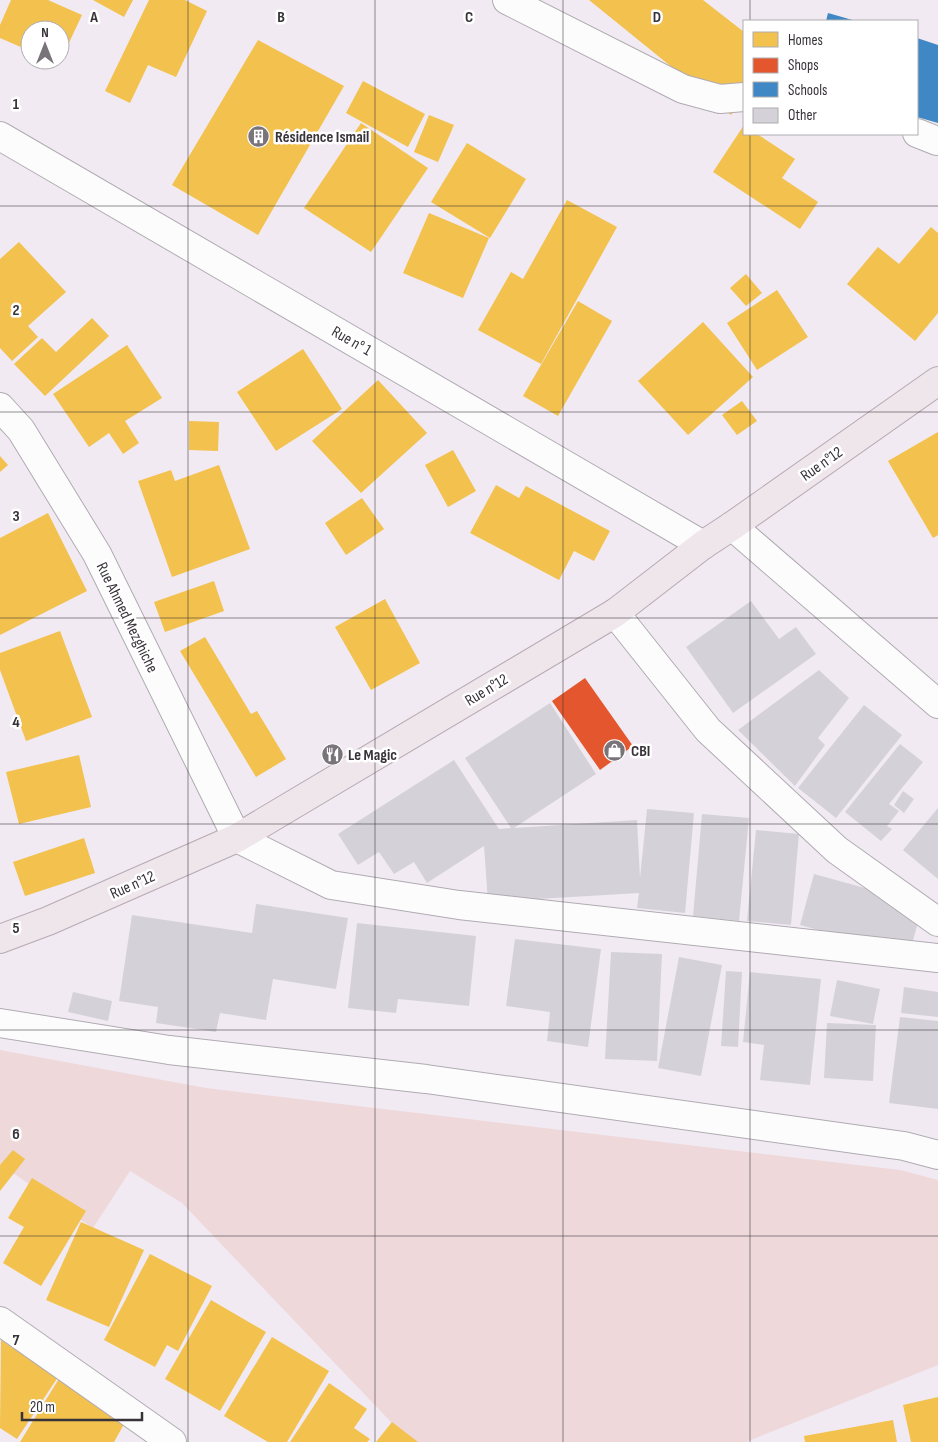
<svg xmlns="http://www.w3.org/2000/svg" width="938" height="1442" font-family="'Sofia Sans Condensed',sans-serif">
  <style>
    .green { fill: #eed8da }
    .homes { fill: #f2c14e }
    .shops { fill: #e4572e }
    .schools { fill: #3f88c5 }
    .building { fill: #d4d2d8 }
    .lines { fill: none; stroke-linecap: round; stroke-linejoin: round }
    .minor-casing { stroke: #b0abb2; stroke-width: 30 }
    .major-casing { stroke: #b8a9b3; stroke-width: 30 }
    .minor { stroke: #fdfcfd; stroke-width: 28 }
    .major { stroke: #eee6ea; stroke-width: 28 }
    .grid { fill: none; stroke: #383339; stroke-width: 1; stroke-opacity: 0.55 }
    .labels { text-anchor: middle; stroke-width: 5; stroke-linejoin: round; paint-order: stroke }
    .poi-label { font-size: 16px; font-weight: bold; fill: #383339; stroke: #fff; text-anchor: start }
    .street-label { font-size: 16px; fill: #383339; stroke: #fff }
    .grid-label { font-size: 16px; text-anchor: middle; font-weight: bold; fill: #383339; stroke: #fff; stroke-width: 5; stroke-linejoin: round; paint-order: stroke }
  </style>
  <rect width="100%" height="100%" fill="#f1eaf2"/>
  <path class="green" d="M 0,1050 L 206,1088 L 900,1170 L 938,1180 L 938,1365 L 746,1442 L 410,1442 L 182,1203 L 130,1171 L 93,1228 L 0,1164 Z"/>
  <g class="homes">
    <path d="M 11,0 L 48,0 L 82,15 L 59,64 L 50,60 L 60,60 L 60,30 L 30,30 L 30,51 L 0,38 L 0,25 Z"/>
    <path d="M 93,0 L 133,0 L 124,17 Z"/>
    <path d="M 149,0 L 185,0 L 207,11 L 176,77 L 148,65 L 130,103 L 105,91 Z"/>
    <path d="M 589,0 L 703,0 L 744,32 L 744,97 L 731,115 Z"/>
    <path d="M 258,40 L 344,86 L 258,235 L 172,185 Z"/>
    <path d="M 363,81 L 425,114 L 408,147 L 346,113 Z"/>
    <path d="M 429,115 L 454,125 L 438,162 L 414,152 Z"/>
    <path d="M 361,123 L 428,168 L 371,252 L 304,208 Z"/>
    <path d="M 744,125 L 744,134 L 757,134 L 795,159 L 782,178 L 818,202 L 800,229 L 713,172 Z"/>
    <path d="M 467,143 L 526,179 L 490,238 L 431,202 Z"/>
    <path d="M 567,200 L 617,227 L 541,364 L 478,330 L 511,272 L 523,279 Z"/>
    <path d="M 429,213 L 489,238 L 463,298 L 403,273 Z"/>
    <path d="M 931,227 L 938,233 L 938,313 L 915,341 L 847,284 L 878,247 L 899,264 Z"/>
    <path d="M 19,242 L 66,292 L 28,326 L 38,337 L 12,361 L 0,348 L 0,259 Z"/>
    <path d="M 746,274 L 762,293 L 746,306 L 730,288 Z"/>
    <path d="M 777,290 L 808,337 L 757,370 L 727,323 Z"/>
    <path d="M 578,301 L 612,321 L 558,416 L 523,396 Z"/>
    <path d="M 92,318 L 109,336 L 45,396 L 14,364 L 42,338 L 56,352 Z"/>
    <path d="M 703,322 L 753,377 L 688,435 L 638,381 Z"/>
    <path d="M 127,345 L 162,398 L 125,421 L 139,443 L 123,454 L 109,433 L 89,447 L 53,394 Z"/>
    <path d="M 303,349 L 342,409 L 276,451 L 237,392 Z"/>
    <path d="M 378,380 L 427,433 L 361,493 L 312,441 Z"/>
    <path d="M 742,401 L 757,421 L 737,435 L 722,415 Z"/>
    <path d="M 189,421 L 219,422 L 218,451 L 189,450 Z"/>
    <path d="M 938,432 L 938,535 L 933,538 L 888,461 Z"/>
    <path d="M 453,450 L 476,491 L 448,507 L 425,465 Z"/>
    <path d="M 0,456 L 8,465 L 0,472 Z"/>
    <path d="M 219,465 L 250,549 L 172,577 L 138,481 L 171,470 L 175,481 Z"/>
    <path d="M 496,485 L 519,498 L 526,486 L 610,531 L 594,561 L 574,551 L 559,580 L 470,533 Z"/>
    <path d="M 362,498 L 384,529 L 346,555 L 325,523 Z"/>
    <path d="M 48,513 L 87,591 L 0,635 L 0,538 Z"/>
    <path d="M 214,581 L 224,611 L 165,632 L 154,602 Z"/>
    <path d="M 385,599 L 420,663 L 371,690 L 335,627 Z"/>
    <path d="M 60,631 L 92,717 L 26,741 L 0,670 L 0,653 Z"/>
    <path d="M 205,637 L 251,714 L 257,711 L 286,759 L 256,777 L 180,651 Z"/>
    <path d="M 79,755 L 91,807 L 19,824 L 6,772 Z"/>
    <path d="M 84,838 L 95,873 L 25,896 L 13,862 Z"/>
    <path d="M 13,1150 L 25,1159 L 0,1191 L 0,1165 Z"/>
    <path d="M 32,1178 L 86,1211 L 41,1286 L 3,1263 L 24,1227 L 8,1218 Z"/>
    <path d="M 81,1222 L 144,1250 L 109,1327 L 46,1300 Z"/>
    <path d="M 150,1254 L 212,1286 L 178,1351 L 167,1345 L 155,1367 L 104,1340 Z"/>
    <path d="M 211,1300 L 266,1332 L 220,1411 L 165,1379 Z"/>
    <path d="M 272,1337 L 329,1371 L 287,1442 L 268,1442 L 224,1416 Z"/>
    <path d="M 1,1340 L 58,1377 L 17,1439 L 0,1428 Z"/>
    <path d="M 60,1377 L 128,1417 L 114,1442 L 20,1442 Z"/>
    <path d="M 329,1383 L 367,1409 L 354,1428 L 370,1439 L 367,1442 L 290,1442 Z"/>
    <path d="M 938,1397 L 938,1442 L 911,1442 L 903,1405 Z"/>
    <path d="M 893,1420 L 897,1442 L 805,1442 L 804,1436 Z"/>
    <path d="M 392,1422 L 418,1442 L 376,1442 Z"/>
  </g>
  <path class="shops" d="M 585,678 L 633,746 L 600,770 L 552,701 Z"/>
  <g class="schools">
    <path d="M 828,13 L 856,21 L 826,21 Z"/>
    <path d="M 917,38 L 938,45 L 938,123 L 917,117 Z"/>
  </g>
  <g class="building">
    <path d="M 751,601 L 779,639 L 796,627 L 816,654 L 733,713 L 686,647 Z"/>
    <path d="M 819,670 L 849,698 L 818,738 L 825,745 L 795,786 L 738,730 Z"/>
    <path d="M 550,703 L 596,774 L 514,828 L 637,820 L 640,878 L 647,809 L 694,813 L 685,913 L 637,908 L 639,893 L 488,902 L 484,846 L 427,883 L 414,862 L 394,874 L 379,852 L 358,865 L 338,834 L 454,760 L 499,829 L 511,828 L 465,758 Z"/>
    <path d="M 864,705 L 902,735 L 836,818 L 798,788 Z"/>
    <path d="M 900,744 L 923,762 L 889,804 L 899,811 L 887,826 L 892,829 L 881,841 L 845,812 Z"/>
    <path d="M 903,791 L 914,799 L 904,813 L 894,805 Z"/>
    <path d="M 938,808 L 938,879 L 903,850 Z"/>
    <path d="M 702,814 L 749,818 L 739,921 L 693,916 Z"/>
    <path d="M 756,830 L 799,834 L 791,925 L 747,921 Z"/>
    <path d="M 814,874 L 923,904 L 909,955 L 800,925 Z"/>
    <path d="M 256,904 L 348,918 L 336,989 L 273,979 L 266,1020 L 220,1013 L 216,1032 L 156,1023 L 158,1007 L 119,1001 L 132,915 L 252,933 Z"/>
    <path d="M 357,923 L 476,936 L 469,1006 L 398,999 L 396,1013 L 348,1008 Z"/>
    <path d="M 515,939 L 601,949 L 588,1047 L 547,1041 L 550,1012 L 506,1006 Z"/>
    <path d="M 611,952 L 662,954 L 657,1061 L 605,1059 Z"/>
    <path d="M 679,957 L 722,965 L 701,1076 L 658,1068 Z"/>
    <path d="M 726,971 L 742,972 L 738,1047 L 721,1046 Z"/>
    <path d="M 750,972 L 821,979 L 810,1085 L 760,1080 L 764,1045 L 743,1042 Z"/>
    <path d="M 837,980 L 880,989 L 873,1024 L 830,1016 Z"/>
    <path d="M 904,987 L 938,992 L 938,1017 L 901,1013 Z"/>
    <path d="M 73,992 L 112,1001 L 108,1021 L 68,1012 Z"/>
    <path d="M 900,1017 L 938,1021 L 938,1109 L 889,1103 Z"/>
    <path d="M 827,1023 L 876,1025 L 873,1081 L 824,1078 Z"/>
  </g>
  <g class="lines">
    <defs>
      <g id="minor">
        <path d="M 507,0 L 683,89 L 720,99 L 744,97"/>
        <path d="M 917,133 L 937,141"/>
        <path d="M 0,136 L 703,545"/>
        <path d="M 0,407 L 21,430 L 97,554 L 237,838 L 331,885 L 459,905 L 938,958"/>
        <path d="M 732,526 L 938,704"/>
        <path d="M 615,613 L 708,730 L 837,850 L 938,922"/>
        <path d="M 0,1023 L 169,1050 L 426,1079 L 904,1146 L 938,1155"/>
        <path d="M 0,1321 L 172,1442"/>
      </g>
      <path id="major" d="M 0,939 L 48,921 L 237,838 L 615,613 L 703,545 L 732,526 L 938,381"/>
    </defs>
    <use href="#minor" class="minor-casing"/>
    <use href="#major" class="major-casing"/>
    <use href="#minor" class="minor"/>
    <use href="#major" class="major"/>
  </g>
  <path class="grid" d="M 188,0 L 188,1442M 375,0 L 375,1442M 563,0 L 563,1442M 750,0 L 750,21M 750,134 L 750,1442M 0,206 L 938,206M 0,412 L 938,412M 0,618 L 938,618M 0,824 L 938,824M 0,1030 L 938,1030M 0,1236 L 938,1236"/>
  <defs>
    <symbol id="building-disc" viewBox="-11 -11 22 22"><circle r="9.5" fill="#79737a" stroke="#fff"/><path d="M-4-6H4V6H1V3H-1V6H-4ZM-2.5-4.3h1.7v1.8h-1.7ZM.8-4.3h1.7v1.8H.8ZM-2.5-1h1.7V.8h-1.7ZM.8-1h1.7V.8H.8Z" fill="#fff"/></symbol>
    <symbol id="shop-disc" viewBox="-11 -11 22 22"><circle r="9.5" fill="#79737a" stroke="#fff"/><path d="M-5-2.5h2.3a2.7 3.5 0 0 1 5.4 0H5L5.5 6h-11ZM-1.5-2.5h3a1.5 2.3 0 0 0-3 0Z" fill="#fff"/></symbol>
    <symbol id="restaurant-disc" viewBox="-11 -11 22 22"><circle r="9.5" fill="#79737a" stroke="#fff"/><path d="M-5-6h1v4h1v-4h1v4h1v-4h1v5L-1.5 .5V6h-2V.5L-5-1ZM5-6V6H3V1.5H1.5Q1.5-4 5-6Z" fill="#fff"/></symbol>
  </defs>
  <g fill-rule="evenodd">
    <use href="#building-disc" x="246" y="124" width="25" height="25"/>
    <use href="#shop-disc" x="602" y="738" width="25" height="25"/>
    <use href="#restaurant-disc" x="320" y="742" width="25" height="25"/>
  </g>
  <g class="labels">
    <g class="poi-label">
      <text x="275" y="142">Résidence Ismail</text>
      <text x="631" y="756">CBI</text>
      <text x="348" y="760">Le Magic</text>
    </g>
    <g class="street-label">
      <text transform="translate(352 340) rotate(30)" y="6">Rue n° 1</text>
      <text transform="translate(821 463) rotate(-35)" y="6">Rue n°12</text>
      <text transform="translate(128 617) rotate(64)" y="6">Rue Ahmed Mezghiche</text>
      <text transform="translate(486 689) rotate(-31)" y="6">Rue n°12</text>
      <text transform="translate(132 884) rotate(-24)" y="6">Rue n°12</text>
    </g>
  </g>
  <g class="grid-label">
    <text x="94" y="22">A</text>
    <text x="281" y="22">B</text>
    <text x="469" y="22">C</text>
    <text x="657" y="22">D</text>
    <text x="16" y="109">1</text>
    <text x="16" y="315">2</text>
    <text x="16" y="521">3</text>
    <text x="16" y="727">4</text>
    <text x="16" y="933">5</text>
    <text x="16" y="1139">6</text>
    <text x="16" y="1345">7</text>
  </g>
  <rect x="743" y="20" width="175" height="115" fill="#ffffff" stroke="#afadb0"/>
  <rect x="753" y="32" width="25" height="15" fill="#f2c14e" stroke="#afadb0"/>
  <text x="788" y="45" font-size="15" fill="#383339">Homes</text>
  <rect x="753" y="58" width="25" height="15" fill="#e4572e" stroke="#afadb0"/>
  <text x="788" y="70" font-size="15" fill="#383339">Shops</text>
  <rect x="753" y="82" width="25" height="15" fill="#3f88c5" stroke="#afadb0"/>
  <text x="788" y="95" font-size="15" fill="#383339">Schools</text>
  <rect x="753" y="108" width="25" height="15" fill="#d4d2d8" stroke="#afadb0"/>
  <text x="788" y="120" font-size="15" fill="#383339">Other</text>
  <g transform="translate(45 45)"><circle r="24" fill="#ffffff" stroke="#afadb0"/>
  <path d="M0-4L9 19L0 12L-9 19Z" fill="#79737a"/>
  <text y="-8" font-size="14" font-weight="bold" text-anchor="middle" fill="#383339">N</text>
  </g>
  <path d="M22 1412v8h120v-8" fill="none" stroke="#383339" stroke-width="2.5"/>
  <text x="30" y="1412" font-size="15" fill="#383339" stroke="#ffffff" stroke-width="4" paint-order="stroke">20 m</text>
</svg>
